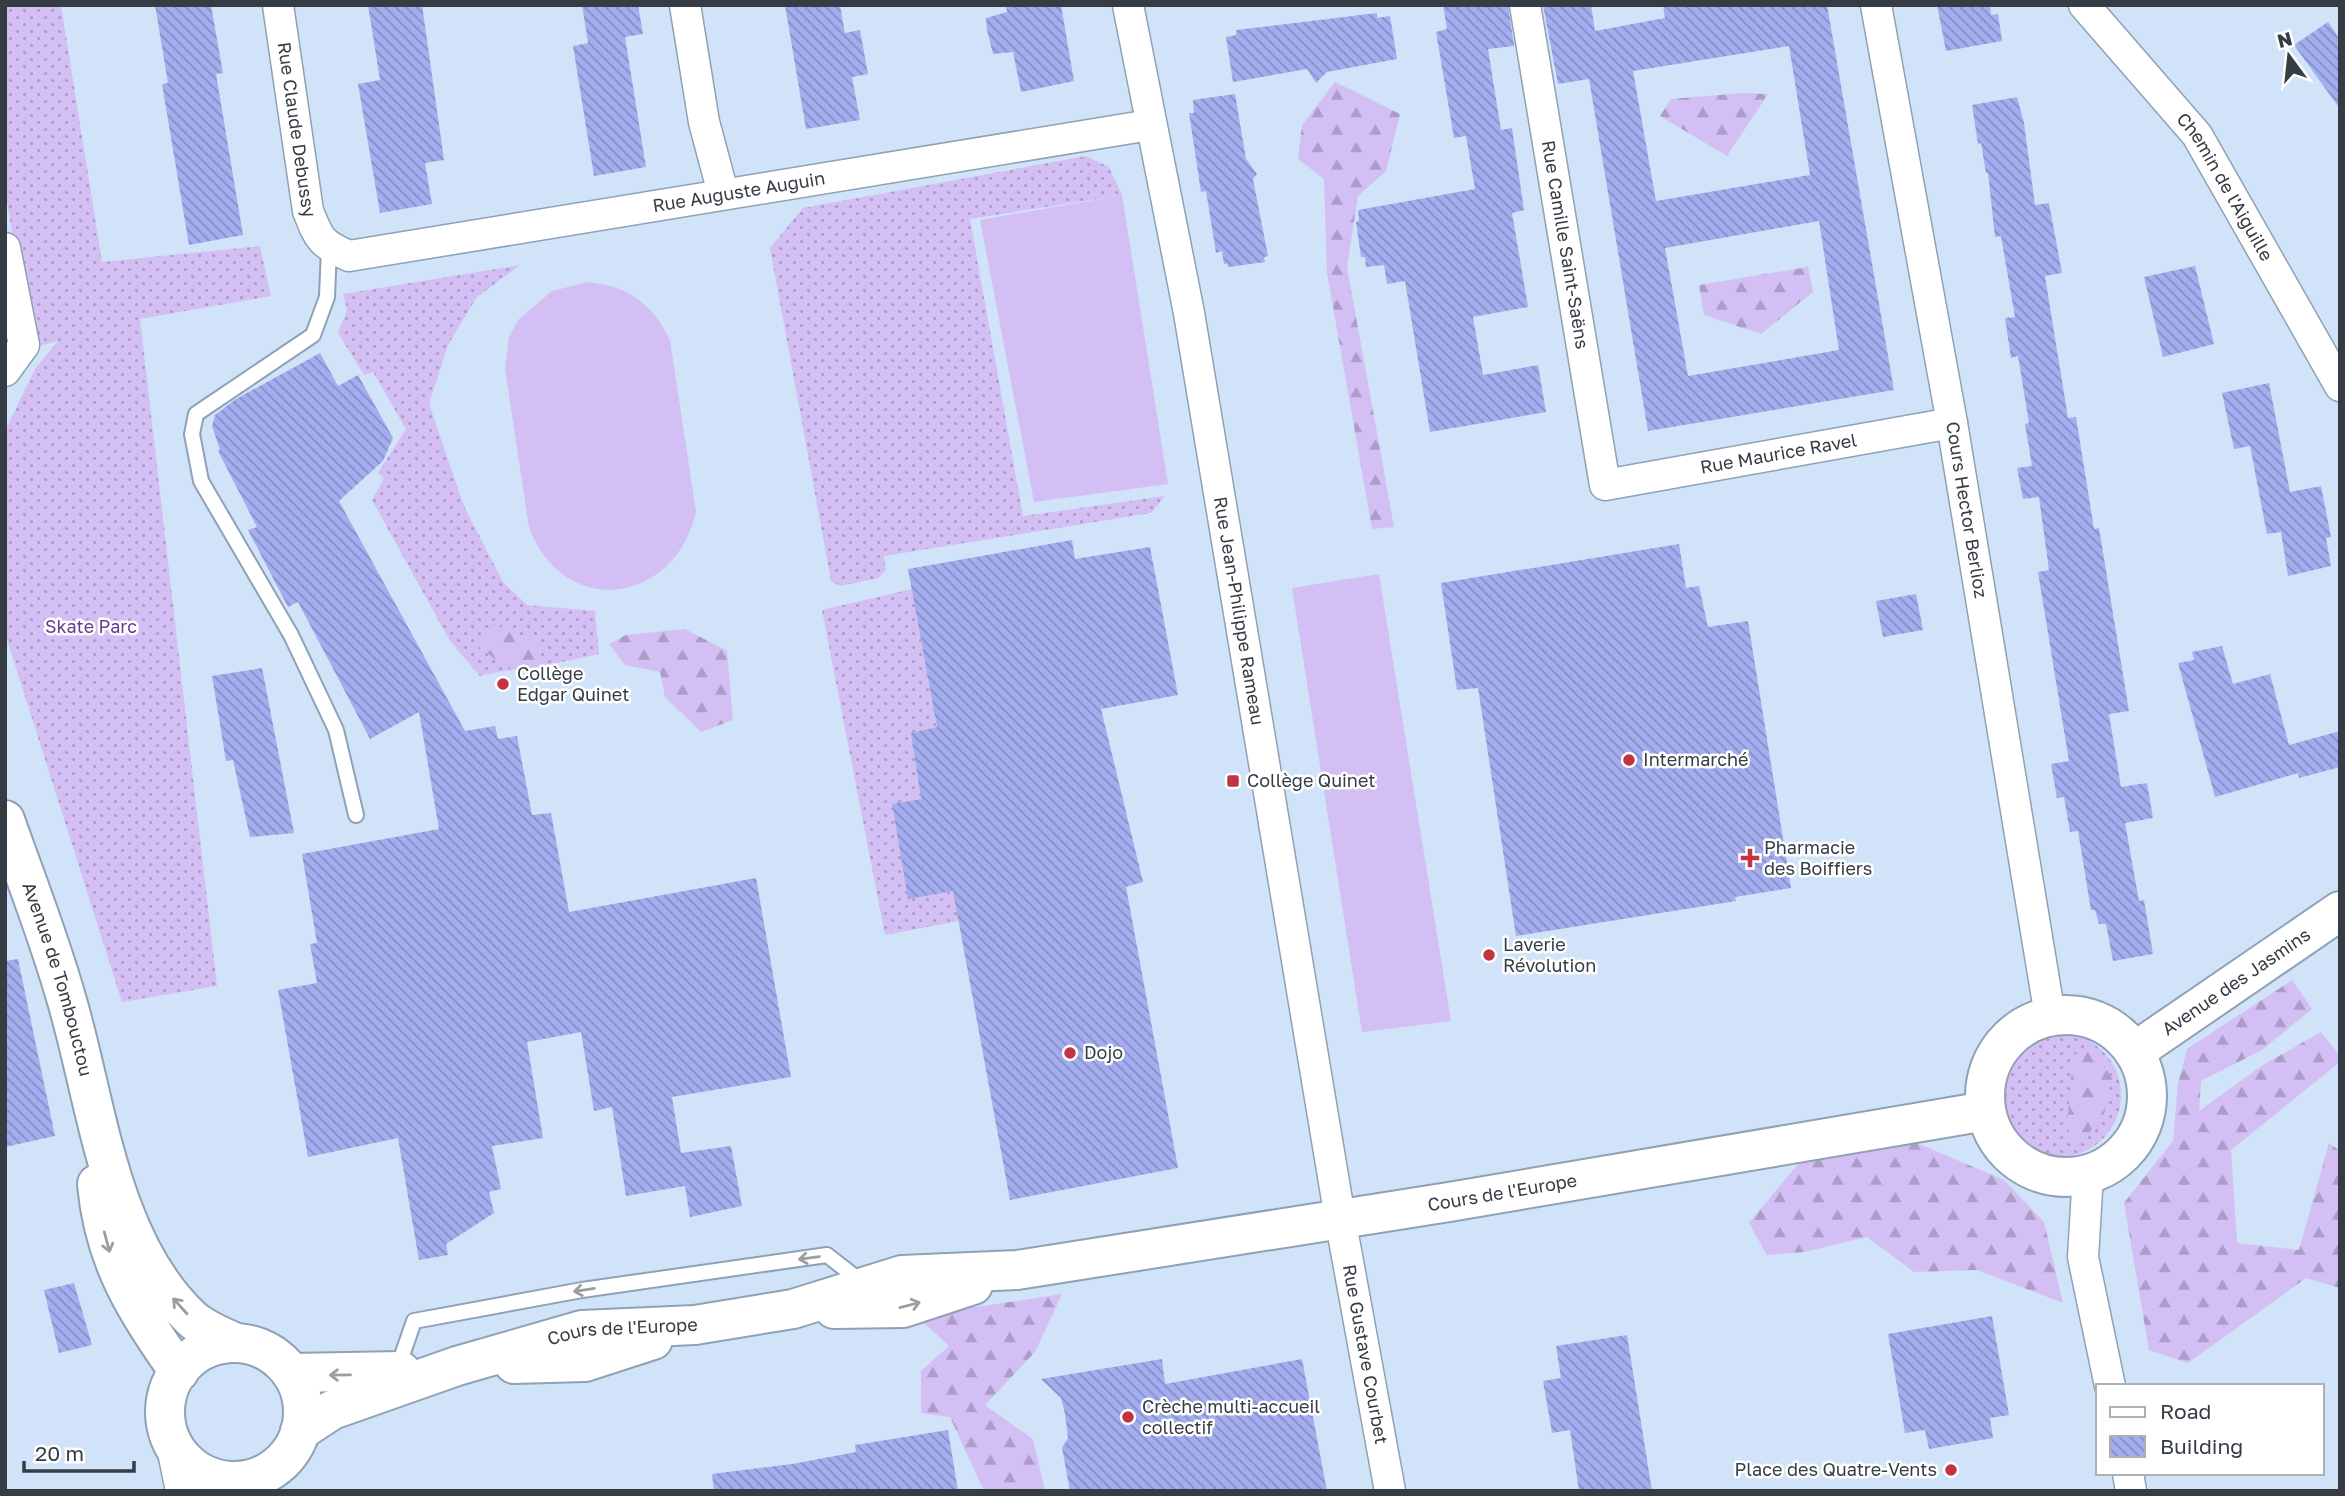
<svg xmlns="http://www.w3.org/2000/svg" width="2345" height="1496" font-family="'Golos Text',sans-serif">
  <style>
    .grass { fill: url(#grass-dots) }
    .forest { fill: url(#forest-firs) }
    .garden { fill: #d3bff4 }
    .building { fill: url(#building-back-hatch); fill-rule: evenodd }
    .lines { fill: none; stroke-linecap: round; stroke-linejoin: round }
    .lane-casing { stroke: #8fa1b4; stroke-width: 18 }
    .street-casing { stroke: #8fa1b4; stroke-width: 33 }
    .secondary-casing { stroke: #8fa1b4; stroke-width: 42 }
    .lane { stroke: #fff; stroke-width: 14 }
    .street { stroke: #fff; stroke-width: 30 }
    .secondary { stroke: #fff; stroke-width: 38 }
    .oneway { stroke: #9a9ea2 }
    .poi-dot { fill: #c43343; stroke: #fff; stroke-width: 2.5 }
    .labels { text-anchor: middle; stroke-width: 5; stroke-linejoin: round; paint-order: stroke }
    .street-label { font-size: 18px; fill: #353c44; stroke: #fff }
    .park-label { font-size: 18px; fill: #623f8c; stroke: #fff }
    .poi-label { font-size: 18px; fill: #353c44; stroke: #fff; text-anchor: start }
  </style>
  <defs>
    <pattern id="grass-dots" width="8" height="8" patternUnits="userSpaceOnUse" patternTransform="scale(1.75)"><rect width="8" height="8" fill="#d3bff4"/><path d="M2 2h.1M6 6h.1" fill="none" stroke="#ac9cc7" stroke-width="1.8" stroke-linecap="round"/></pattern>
    <pattern id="forest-firs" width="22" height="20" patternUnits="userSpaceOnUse" patternTransform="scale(1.75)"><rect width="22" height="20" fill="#d3bff4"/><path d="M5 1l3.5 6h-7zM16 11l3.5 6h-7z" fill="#ac9cc7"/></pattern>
    <pattern id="building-back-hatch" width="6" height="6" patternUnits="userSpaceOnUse" patternTransform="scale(1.75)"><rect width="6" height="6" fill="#a3adef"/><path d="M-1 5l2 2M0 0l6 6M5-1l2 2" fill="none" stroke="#868ec3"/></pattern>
  </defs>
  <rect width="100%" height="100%" fill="#d1e3f8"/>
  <g class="grass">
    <path d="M 5,5 L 61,5 L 102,262 L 260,246 L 271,296 L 140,319 L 217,986 L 122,1002 L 5,633 L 5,431 L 35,369 L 58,341 L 31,348 L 5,189 Z"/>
    <path d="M 1086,156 L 1109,167 L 1122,195 L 970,219 L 1023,516 L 1165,496 L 1151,513 L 884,556 L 886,570 L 878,578 L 840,586 L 831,581 L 770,248 L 803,208 Z"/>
    <path d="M 520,265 L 476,298 L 448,345 L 429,404 L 464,506 L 503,582 L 527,605 L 595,611 L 599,654 L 538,667 L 540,644 L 478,646 L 509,670 L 480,676 L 450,641 L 372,500 L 384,478 L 378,473 L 406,429 L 373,372 L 364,375 L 338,333 L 347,310 L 343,294 Z"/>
    <path d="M 912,589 L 937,728 L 911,733 L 921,799 L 892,804 L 908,898 L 1078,871 L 1085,897 L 885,935 L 822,610 Z"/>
    <circle cx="2059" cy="1095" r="62"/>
  </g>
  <g class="forest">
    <path d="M 1335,82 L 1400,114 L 1386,171 L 1358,196 L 1347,267 L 1394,527 L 1372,529 L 1327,273 L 1324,179 L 1298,159 L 1302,125 Z"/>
    <path d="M 1743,93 L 1768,94 L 1727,156 L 1660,116 L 1671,99 Z"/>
    <path d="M 1808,267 L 1813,292 L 1761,334 L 1704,315 L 1699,285 Z"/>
    <path d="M 494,624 L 540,644 L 538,667 L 509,670 L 478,646 Z"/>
    <path d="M 685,629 L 727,651 L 733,720 L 701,732 L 665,697 L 660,672 L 625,665 L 609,644 L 626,635 Z"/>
    <path d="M 2292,980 L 2312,1009 L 2262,1050 L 2201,1081 L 2199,1111 L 2263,1065 L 2321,1032 L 2340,1056 L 2340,1062 L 2231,1150 L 2237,1243 L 2299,1250 L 2329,1143 L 2340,1151 L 2340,1288 L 2306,1278 L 2188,1363 L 2149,1350 L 2124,1203 L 2173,1141 L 2178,1084 L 2187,1049 Z"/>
    <path d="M 2093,1050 L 2112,1078 L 2104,1114 L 2076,1149 L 2067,1126 L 2073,1055 Z"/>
    <path d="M 1917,1143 L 2004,1180 L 2044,1222 L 2063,1303 L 1977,1270 L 1914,1272 L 1867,1237 L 1804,1252 L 1767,1255 L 1749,1223 L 1799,1163 Z"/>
    <path d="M 1062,1294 L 1035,1352 L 985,1405 L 1033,1439 L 1045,1491 L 984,1491 L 950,1417 L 921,1413 L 921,1371 L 949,1346 L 923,1322 L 957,1310 Z"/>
  </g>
  <g class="garden">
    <path d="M 1122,195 L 1168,484 L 1034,502 L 980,220 Z"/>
    <path d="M 588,282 C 629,286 652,304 670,340 L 696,512 C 675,605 563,620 529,527 L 505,369 L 509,337 L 518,320 L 552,291 Z"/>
    <path d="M 1379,574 L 1451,1021 L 1362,1032 L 1292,588 Z"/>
  </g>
  <g class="building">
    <path d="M 155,5 L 211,5 L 223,73 L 216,74 L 243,235 L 189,245 L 162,84 L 168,83 Z"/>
    <path d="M 368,5 L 422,5 L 444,160 L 425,163 L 432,204 L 380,213 L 358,84 L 380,80 Z"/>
    <path d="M 582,5 L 638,5 L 643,34 L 625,37 L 646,167 L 594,176 L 573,46 L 588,43 Z"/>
    <path d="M 785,5 L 840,5 L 845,33 L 860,30 L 868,74 L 852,77 L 860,120 L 806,129 Z"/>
    <path d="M 1006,5 L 1061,5 L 1074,81 L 1021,92 L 1013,52 L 993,54 L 987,30 L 986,18 L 1007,12 Z"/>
    <path d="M 1443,5 L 1508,5 L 1514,46 L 1488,49 L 1501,130 L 1512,128 L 1524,210 L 1512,213 L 1528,307 L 1473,317 L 1483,375 L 1538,365 L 1546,412 L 1430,432 L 1405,281 L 1387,284 L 1384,265 L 1366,267 L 1365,257 L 1361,257 L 1356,222 L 1359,221 L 1358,210 L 1475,189 L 1466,136 L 1454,138 L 1436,32 L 1447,29 Z"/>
    <path d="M 1543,5 L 1591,5 L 1595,31 L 1665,18 L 1663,5 L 1827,5 L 1894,390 L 1648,431 L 1589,79 L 1558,84 ZM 1789,46 L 1810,175 L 1656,201 L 1633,71 ZM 1819,221 L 1839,350 L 1688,376 L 1665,248 Z"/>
    <path d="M 1937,5 L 1990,5 L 1991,15 L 1998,14 L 2002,41 L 1946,51 Z"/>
    <path d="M 1377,13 L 1377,18 L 1390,16 L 1397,59 L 1327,72 L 1316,83 L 1307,69 L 1233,82 L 1226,37 L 1236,35 L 1236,30 Z"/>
    <path d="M 2328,22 L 2340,39 L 2340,109 L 2294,45 Z"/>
    <path d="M 1235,94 L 1246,159 L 1257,174 L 1253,179 L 1268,256 L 1264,257 L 1265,262 L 1228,267 L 1227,263 L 1224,264 L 1222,251 L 1216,253 L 1206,191 L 1201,192 L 1189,113 L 1194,113 L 1193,100 Z"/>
    <path d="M 2017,97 L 2024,123 L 2035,205 L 2049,203 L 2062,273 L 2045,276 L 2068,418 L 2076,417 L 2094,529 L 2099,528 L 2129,711 L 2109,714 L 2121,787 L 2147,783 L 2153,818 L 2125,823 L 2139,901 L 2144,900 L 2153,954 L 2113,961 L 2106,924 L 2099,924 L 2095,910 L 2091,910 L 2078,831 L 2070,832 L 2064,797 L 2057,798 L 2051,764 L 2069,761 L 2038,572 L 2049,570 L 2039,497 L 2023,499 L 2017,468 L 2032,466 L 2025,424 L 2029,423 L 2018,356 L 2011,358 L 2005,318 L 2015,317 L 2001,236 L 1995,237 L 1988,173 L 1986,173 L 1981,143 L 1978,144 L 1972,105 Z"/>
    <path d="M 2195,266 L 2214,344 L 2163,357 L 2144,277 Z"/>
    <path d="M 320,353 L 338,386 L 358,375 L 393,438 L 383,461 L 339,501 L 465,731 L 495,726 L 498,739 L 517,736 L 532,815 L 551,813 L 569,912 L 756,878 L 791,1077 L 672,1097 L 681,1153 L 731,1146 L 742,1206 L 690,1217 L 685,1186 L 626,1196 L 612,1107 L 594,1111 L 581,1032 L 527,1042 L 543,1138 L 492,1146 L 501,1189 L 489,1192 L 494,1213 L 446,1244 L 448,1255 L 419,1260 L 398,1138 L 308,1157 L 278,990 L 317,983 L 310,944 L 317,943 L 302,854 L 439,829 L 419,712 L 370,739 L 298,602 L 288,607 L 248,530 L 257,527 L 218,451 L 220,450 L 212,426 L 215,415 L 236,399 Z"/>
    <path d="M 2269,383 L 2290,492 L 2321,486 L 2331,537 L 2326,538 L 2331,566 L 2288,576 L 2281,532 L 2267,534 L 2250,446 L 2234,449 L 2222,393 Z"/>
    <path d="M 1072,540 L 1075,559 L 1150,547 L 1178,695 L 1101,709 L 1143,882 L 1126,887 L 1178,1168 L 1010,1200 L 953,891 L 908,899 L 892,804 L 921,799 L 911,733 L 937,727 L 908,569 Z"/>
    <path d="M 1679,544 L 1686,588 L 1699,586 L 1708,627 L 1748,621 L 1791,888 L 1735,897 L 1736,901 L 1516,936 L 1478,688 L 1457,690 L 1441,583 Z"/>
    <path d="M 1916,594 L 1923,630 L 1883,637 L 1876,601 Z"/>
    <path d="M 2222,646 L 2233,684 L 2270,674 L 2289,745 L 2340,731 L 2340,767 L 2299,778 L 2298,773 L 2215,797 L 2178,663 L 2194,660 L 2192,652 Z"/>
    <path d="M 262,668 L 294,833 L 250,837 L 233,760 L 226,761 L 212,676 Z"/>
    <path d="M 18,959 L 55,1136 L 5,1147 L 5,961 Z"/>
    <path d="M 74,1283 L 92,1345 L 59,1353 L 44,1290 Z"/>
    <path d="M 1992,1316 L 2009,1415 L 1990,1418 L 1993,1438 L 1929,1449 L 1925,1430 L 1905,1433 L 1888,1334 Z"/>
    <path d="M 1627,1335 L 1652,1491 L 1579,1491 L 1570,1430 L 1552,1433 L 1543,1381 L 1561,1378 L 1556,1346 Z"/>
    <path d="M 1162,1359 L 1165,1384 L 1302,1359 L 1327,1491 L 1070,1491 L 1062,1448 L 1068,1438 L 1065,1414 L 1061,1398 L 1041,1379 Z"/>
    <path d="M 948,1430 L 958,1491 L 714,1491 L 712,1474 L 792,1464 L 856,1452 L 855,1445 Z"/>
  </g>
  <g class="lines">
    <defs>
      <g id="lane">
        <path d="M 329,248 L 327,297 L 313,335 L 196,414 L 192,434 L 201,481 L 291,635 L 336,730 L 356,815"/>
        <path d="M 397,1370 L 414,1321 L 582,1290 L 827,1255 L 863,1283"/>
      </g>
      <g id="street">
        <path id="s1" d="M 278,5 L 308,211 C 319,239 321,244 349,256 L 1150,125"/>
        <path d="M 685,5 L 704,122 L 723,193"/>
        <path id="s2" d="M 1128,5 L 1189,313 L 1340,1218 L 1390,1491"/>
        <path id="s3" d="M 1525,5 L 1605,485 L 1952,423"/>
        <path id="s4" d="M 1876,5 L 1952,423 L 2050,1016"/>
        <path id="s5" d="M 2084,5 L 2197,135 L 2340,386"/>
        <path d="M 5,248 L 24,345 L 5,371"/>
        <path d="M 2088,1174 L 2083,1257 L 2110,1386"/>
        <path d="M 170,1437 L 181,1491"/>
        <path d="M 2128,1473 L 2131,1491"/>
        <path d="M 226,1491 L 234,1481"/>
      </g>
      <g id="secondary">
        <path id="s6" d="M 5,820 C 26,880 50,940 67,1001 C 97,1103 109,1240 190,1317 C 202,1329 221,1336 236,1343"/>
        <circle cx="2066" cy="1096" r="81"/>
        <path id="s7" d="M 2134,1052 L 2340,911"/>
        <path d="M 97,1184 C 104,1262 136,1310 179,1372"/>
        <path d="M 834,1309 L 903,1308 L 973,1285"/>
        <circle cx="234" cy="1412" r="69"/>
        <path d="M 514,1364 L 585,1362 L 653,1340"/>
        <path d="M 291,1373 L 401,1371"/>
        <path id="s8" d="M 300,1431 L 332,1410 L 457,1366 L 582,1330 L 695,1325 L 793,1309 L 902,1275 L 1017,1270 L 1449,1202 L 1986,1111"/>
      </g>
    </defs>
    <use href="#lane" class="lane-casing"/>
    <use href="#street" class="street-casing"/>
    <use href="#secondary" class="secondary-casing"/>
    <use href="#lane" class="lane"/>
    <use href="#street" class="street"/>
    <use href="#secondary" class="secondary"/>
  </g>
  <defs><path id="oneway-shaft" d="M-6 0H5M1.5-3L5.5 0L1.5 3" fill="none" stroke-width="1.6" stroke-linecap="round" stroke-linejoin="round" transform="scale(1.75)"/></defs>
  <g class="oneway">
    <use href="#oneway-shaft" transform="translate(107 1242) rotate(75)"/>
    <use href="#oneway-shaft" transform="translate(809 1258) rotate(172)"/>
    <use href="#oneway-shaft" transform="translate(584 1290) rotate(171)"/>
    <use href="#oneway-shaft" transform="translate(910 1305) rotate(-15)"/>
    <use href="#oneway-shaft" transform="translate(180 1306) rotate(-132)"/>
    <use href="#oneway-shaft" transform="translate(340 1375) rotate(179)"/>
  </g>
  <g class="poi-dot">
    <circle cx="503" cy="684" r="7"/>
    <circle cx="1629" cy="760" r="7"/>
    <rect x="1226" y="774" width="14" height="14" rx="3.5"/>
    <path d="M1746.5 847.5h7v7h7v7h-7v7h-7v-7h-7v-7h7z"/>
    <circle cx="1489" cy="955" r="7"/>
    <circle cx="1070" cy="1053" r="7"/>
    <circle cx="1128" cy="1417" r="7"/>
    <circle cx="1951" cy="1470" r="7"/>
  </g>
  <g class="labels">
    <g class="street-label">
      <text dy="6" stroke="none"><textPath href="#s1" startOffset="126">Rue Claude Debussy</textPath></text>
      <text dy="6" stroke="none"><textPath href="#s5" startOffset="231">Chemin de l'Aiguille</textPath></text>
      <text dy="6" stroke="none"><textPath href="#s1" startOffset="667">Rue Auguste Auguin</textPath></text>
      <text dy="6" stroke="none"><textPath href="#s3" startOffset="243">Rue Camille Saint-Saëns</textPath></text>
      <text dy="6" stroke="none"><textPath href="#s3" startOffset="663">Rue Maurice Ravel</textPath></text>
      <text dy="6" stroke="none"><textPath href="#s4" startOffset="513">Cours Hector Berlioz</textPath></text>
      <text dy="6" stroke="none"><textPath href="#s2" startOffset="616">Rue Jean-Philippe Rameau</textPath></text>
      <text dy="6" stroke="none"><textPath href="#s6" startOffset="168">Avenue de Tombouctou</textPath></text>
      <text dy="6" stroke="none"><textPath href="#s7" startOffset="124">Avenue des Jasmins</textPath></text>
      <text dy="6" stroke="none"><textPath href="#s8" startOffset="1234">Cours de l'Europe</textPath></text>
      <text dy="6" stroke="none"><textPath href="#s8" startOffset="341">Cours de l'Europe</textPath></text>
      <text dy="6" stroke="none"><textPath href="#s2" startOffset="1370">Rue Gustave Courbet</textPath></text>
    </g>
    <g class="park-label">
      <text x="91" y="633">Skate Parc</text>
    </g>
    <g class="poi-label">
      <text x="517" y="680">Collège<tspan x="517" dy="21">Edgar Quinet</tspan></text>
      <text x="1643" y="766">Intermarché</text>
      <text x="1247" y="787">Collège Quinet</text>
      <text x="1764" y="854">Pharmacie<tspan x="1764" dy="21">des Boiffiers</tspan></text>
      <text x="1503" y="951">Laverie<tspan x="1503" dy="21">Révolution</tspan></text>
      <text x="1084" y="1059">Dojo</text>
      <text x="1142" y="1413">Crèche multi-accueil<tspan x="1142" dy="21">collectif</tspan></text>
      <text x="1937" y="1476" text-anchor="end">Place des Quatre-Vents</text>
    </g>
  </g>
  <rect width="2345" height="1496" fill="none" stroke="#353c44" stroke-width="14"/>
  <rect x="2096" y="1384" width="228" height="91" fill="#ffffff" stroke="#aeb1b4" stroke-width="2"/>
  <rect x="2110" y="1407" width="35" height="10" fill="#ffffff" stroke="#aeb1b4" stroke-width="2"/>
  <text x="2160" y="1419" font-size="21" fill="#353c44">Road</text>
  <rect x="2110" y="1436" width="35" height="21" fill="url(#building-back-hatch)" stroke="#aeb1b4" stroke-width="2"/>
  <text x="2160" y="1454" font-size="21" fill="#353c44">Building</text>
  <g transform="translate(2289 56) rotate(345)" stroke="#ffffff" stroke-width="5" paint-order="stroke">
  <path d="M0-5L12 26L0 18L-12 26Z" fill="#353c44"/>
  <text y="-10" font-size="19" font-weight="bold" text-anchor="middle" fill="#353c44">N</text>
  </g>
  <path d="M24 1461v10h110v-10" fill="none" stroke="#353c44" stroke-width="3.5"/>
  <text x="35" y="1461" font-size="21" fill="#353c44" stroke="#ffffff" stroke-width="5" paint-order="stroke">20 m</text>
</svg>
